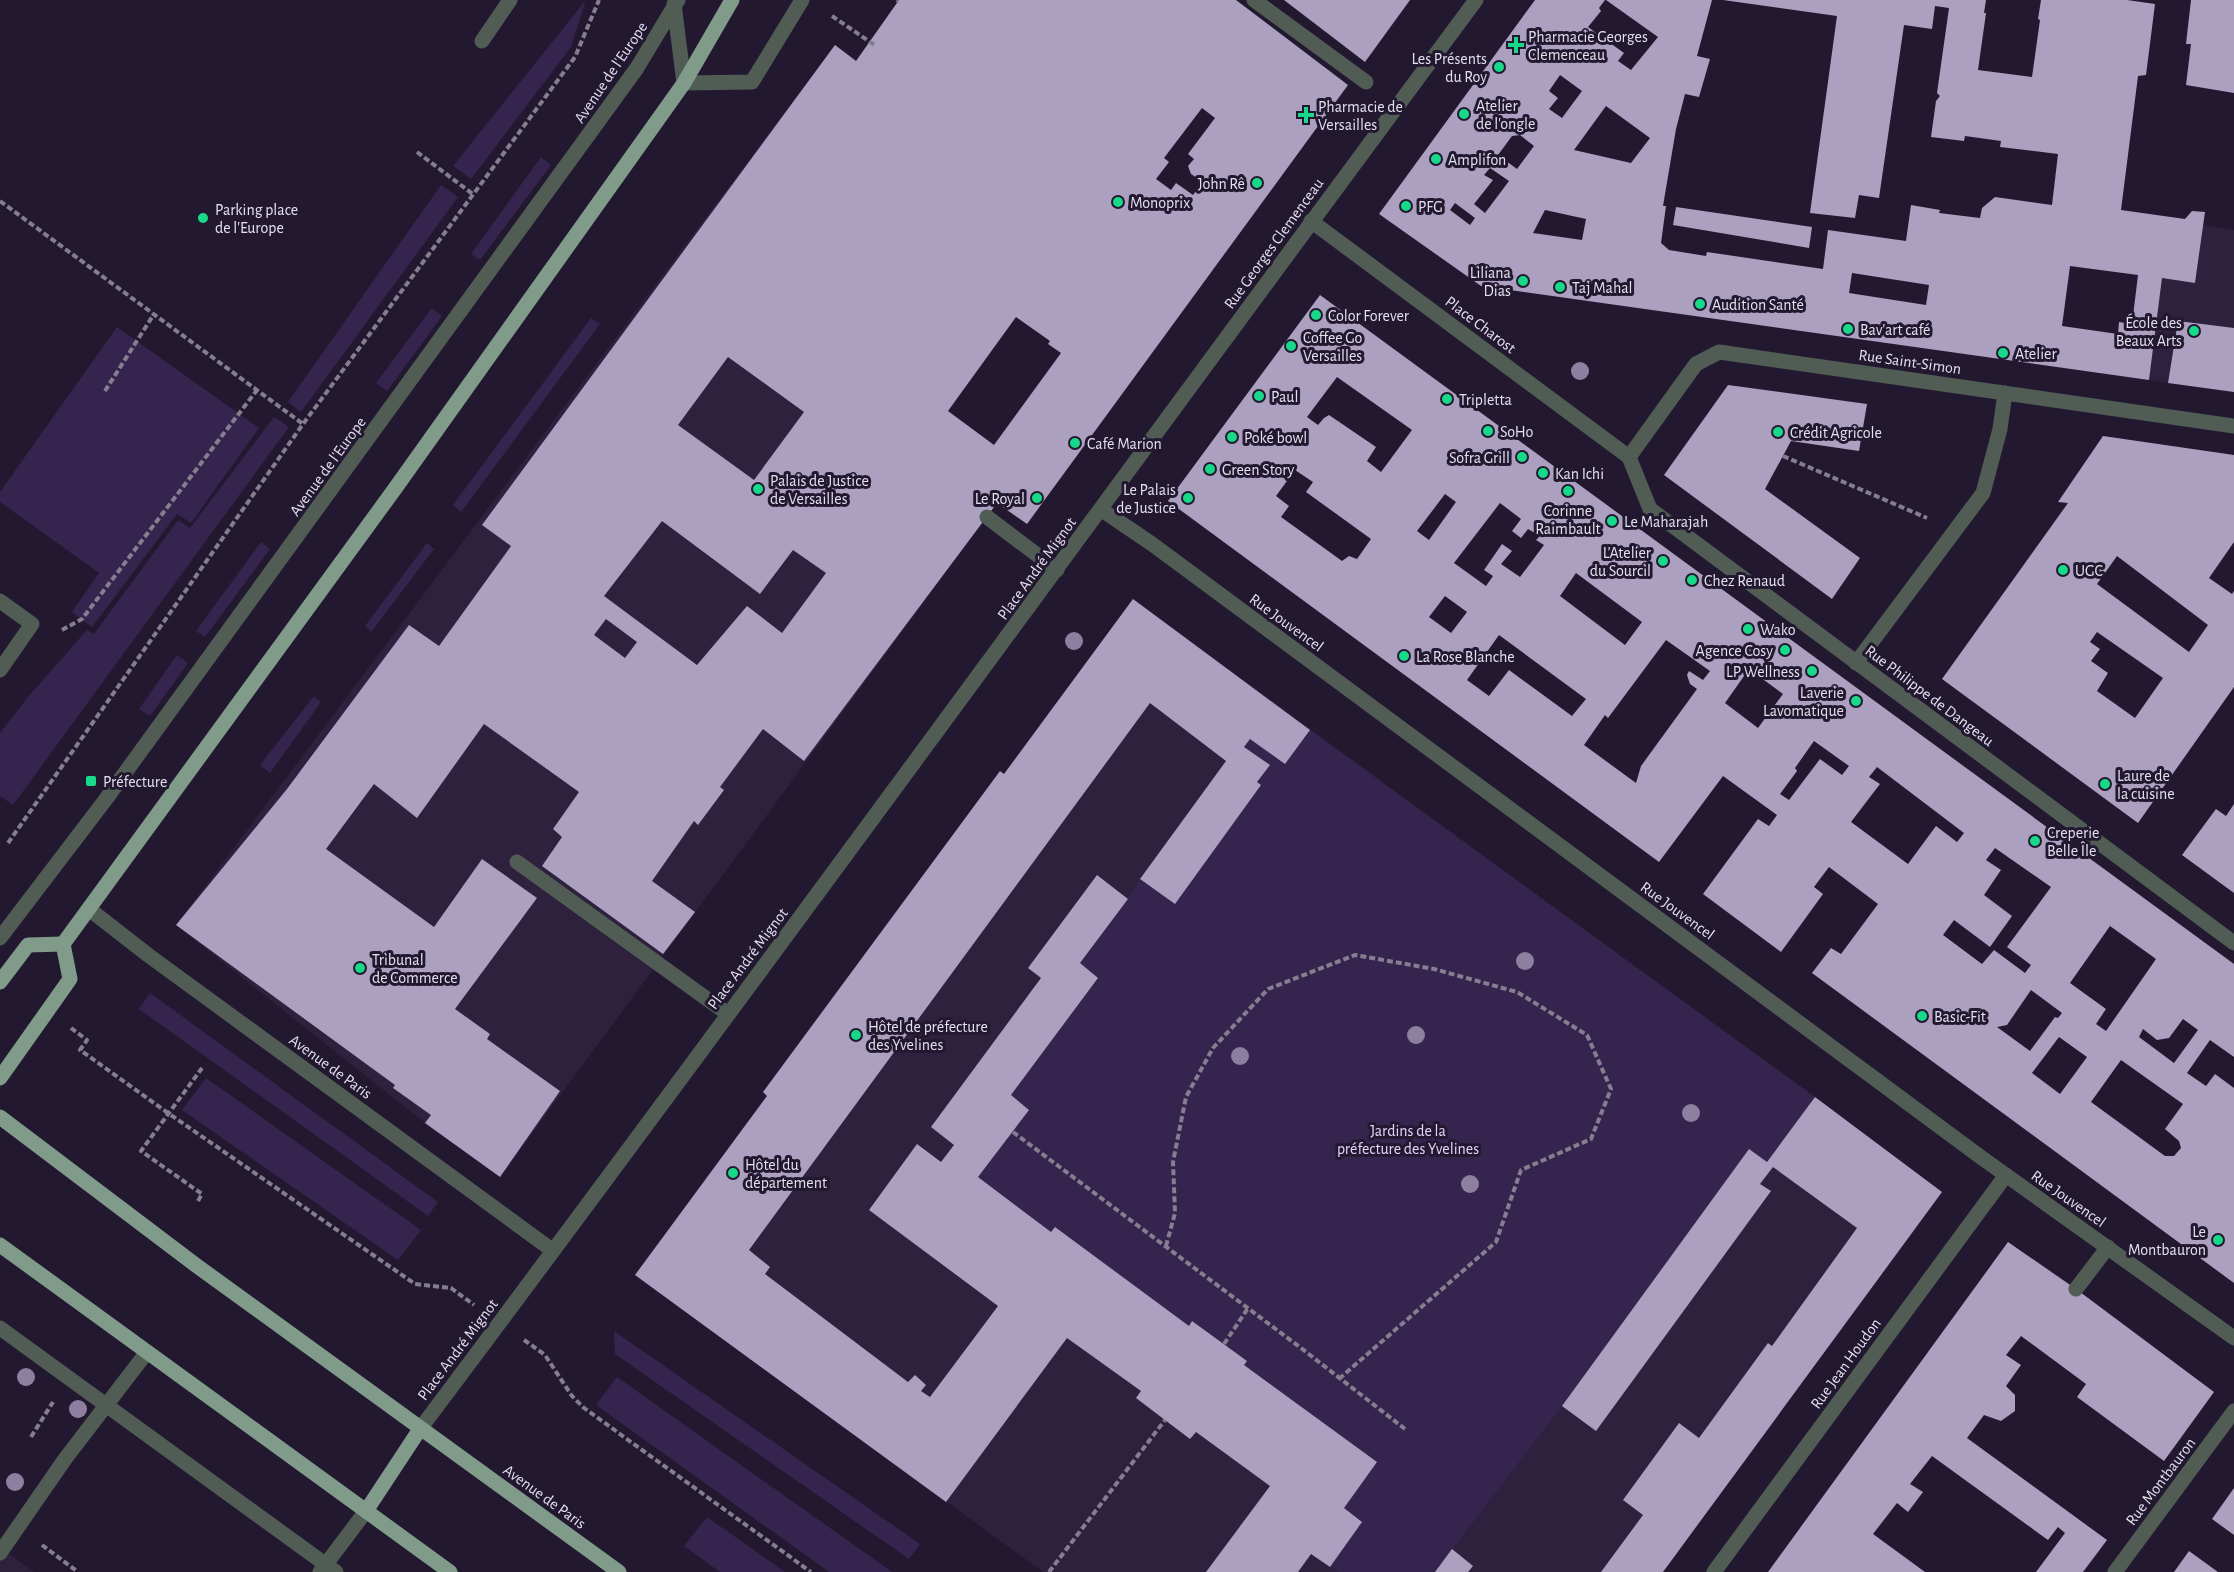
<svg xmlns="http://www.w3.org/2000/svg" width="2234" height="1572" font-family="'Alegreya Sans',sans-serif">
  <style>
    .built { fill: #2d213e }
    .green { fill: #35244e }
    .building { fill: #aba0bf; fill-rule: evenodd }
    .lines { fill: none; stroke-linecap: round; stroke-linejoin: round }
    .path { stroke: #857e91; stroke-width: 4; stroke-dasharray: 6 3; stroke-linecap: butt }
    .minor { stroke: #505c54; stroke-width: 15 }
    .major { stroke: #819b8a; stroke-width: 15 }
    .tree { fill: #8c7fa0 }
    .poi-dot { fill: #18d989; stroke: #221930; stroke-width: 2 }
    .labels { text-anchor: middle; stroke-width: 6; stroke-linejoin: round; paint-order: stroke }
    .poi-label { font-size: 16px; fill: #e5e0f0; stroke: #221930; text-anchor: start }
    .street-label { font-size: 16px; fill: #e5e0f0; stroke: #221930 }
    .park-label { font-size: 16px; fill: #e2d3fc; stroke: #221930 }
  </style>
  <rect width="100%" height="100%" fill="#221930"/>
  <g class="built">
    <path d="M 835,45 L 952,131 L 791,349 L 997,503 L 500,1177 L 425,1123 L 176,925 Z"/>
    <path d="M 2203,225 L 2234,230 L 2234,392 L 2149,380 L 2162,278 L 2195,283 Z"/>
    <path d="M 1133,599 L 1942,1192 L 1663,1572 L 1043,1572 L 635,1275 Z"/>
    <path d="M 0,1547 L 34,1572 L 0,1572 Z"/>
  </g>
  <g class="green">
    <path d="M 586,0 L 571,47 L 471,179 L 453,166 Z"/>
    <path d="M 541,157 L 551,165 L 480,260 L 471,254 Z"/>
    <path d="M 441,185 L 458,197 L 301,412 L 288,402 Z"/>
    <path d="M 432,308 L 442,316 L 387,391 L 376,383 Z"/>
    <path d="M 591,318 L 600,324 L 461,512 L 453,505 Z"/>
    <path d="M 117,327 L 259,428 L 191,523 L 177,514 L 92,627 L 72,612 L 99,573 L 0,502 L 0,492 Z"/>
    <path d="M 274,417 L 289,427 L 13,805 L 0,796 L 0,733 L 28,697 L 87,630 L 94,634 L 178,520 L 190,528 Z"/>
    <path d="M 261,542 L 270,549 L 205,637 L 196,631 Z"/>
    <path d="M 427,543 L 434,549 L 371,632 L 365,626 Z"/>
    <path d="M 177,655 L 188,663 L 150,716 L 139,709 Z"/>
    <path d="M 314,696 L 321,702 L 270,773 L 260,765 Z"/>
    <path d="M 1310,730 L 1815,1097 L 1767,1162 L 1749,1149 L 1562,1406 L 1435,1572 L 1339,1572 L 1330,1567 L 1344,1508 L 1377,1462 L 1244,1365 L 1247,1361 L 1192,1321 L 1189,1326 L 1056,1228 L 1051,1232 L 978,1177 L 1029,1110 L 1011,1095 L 1098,979 L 1080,963 L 1128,899 L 1140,879 L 1175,904 L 1260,785 L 1257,782 L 1269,766 L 1244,747 L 1250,739 L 1285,764 Z"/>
    <path d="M 150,993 L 438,1202 L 428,1216 L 139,1009 Z"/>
    <path d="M 206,1078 L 421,1230 L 398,1260 L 182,1110 Z"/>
    <path d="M 614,1331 L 920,1544 L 909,1559 L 615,1354 Z"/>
    <path d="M 617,1377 L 892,1572 L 829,1572 L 596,1405 Z"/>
    <path d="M 707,1517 L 785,1572 L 720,1572 L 684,1546 Z"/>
  </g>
  <g class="building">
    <path d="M 899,0 L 1236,0 L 1348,85 L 1027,524 L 997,503 L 804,761 L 763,729 L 720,787 L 724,790 L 698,825 L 694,821 L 652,881 L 695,912 L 663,954 L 542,866 L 562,837 L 553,829 L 579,792 L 484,724 L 417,818 L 374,784 L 326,849 L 434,927 L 482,859 L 537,898 L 455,1009 L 490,1034 L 487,1039 L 560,1091 L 500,1177 L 425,1123 L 431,1115 L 393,1088 L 395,1085 L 176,925 L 287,789 L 409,625 L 439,646 L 511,546 L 482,525 L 835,45 L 856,61 ZM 1202,108 L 1215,118 L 1188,154 L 1194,159 L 1188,166 L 1191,174 L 1203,182 L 1193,195 L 1176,183 L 1171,190 L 1156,179 L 1169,162 L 1164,158 ZM 1016,317 L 1050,341 L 1048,344 L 1061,353 L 994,445 L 948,411 ZM 728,357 L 804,412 L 754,480 L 678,425 ZM 662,521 L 760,594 L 793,550 L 826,573 L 782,633 L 747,606 L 697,665 L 604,596 ZM 606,619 L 637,642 L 625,658 L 594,635 Z"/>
    <path d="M 1284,0 L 1410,0 L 1365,62 Z"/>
    <path d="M 1535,0 L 1605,0 L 1599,8 L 1601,11 L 1588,27 L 1624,53 L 1618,61 L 1631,70 L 1658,37 L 1606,0 L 1712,0 L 1697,56 L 1710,59 L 1699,97 L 1685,94 L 1676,129 L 1663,206 L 1666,206 L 1661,243 L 1669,250 L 1706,256 L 1707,252 L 1823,269 L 1828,230 L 1906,241 L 1911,205 L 1940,210 L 1939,213 L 1980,218 L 1982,208 L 1995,197 L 2052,205 L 2058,154 L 2000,147 L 2001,141 L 1965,136 L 1964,141 L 1931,137 L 1936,101 L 1940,96 L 1937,93 L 1949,8 L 1935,6 L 1932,29 L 1904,25 L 1879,198 L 1859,195 L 1855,218 L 1810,213 L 1837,16 L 1723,0 L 1986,0 L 1984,13 L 1986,13 L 1978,70 L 2032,77 L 2040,20 L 2038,19 L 2041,0 L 2127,0 L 2155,4 L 2146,75 L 2138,76 L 2121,210 L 2185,219 L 2192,211 L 2205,212 L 2195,283 L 2162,278 L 2149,380 L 1481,286 L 1379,214 ZM 1560,75 L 1582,91 L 1562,118 L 1549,109 L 1558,98 L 1549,91 ZM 1606,106 L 1650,138 L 1631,163 L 1574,150 ZM 1520,135 L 1534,146 L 1517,169 L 1498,155 L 1512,136 ZM 1490,168 L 1509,181 L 1485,213 L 1474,204 L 1493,180 L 1484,175 ZM 1455,203 L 1475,218 L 1470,225 L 1450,210 ZM 1545,210 L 1586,219 L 1582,240 L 1533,233 ZM 2070,266 L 2138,275 L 2132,324 L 2119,322 L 2118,334 L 2062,326 ZM 1852,273 L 1929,285 L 1926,305 L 1849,293 Z"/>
    <path d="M 2191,0 L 2234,0 L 2234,93 L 2186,85 L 2191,44 L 2186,44 Z"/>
    <path d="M 1676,207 L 1812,227 L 1809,248 L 1673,225 Z"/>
    <path d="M 1320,295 L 2234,964 L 2234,1057 L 2210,1040 L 2187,1073 L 2206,1086 L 2215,1074 L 2234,1088 L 2234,1283 L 1812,973 L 1831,948 L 1841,954 L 1878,904 L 1829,867 L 1814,887 L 1823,894 L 1781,952 L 1703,894 L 1758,819 L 1769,826 L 1777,815 L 1723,776 L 1659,862 L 1168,501 ZM 1337,377 L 1412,430 L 1381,472 L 1367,461 L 1376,447 L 1329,415 L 1324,418 L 1318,425 L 1307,417 ZM 1295,470 L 1313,482 L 1306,492 L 1371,539 L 1357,559 L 1349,556 L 1342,561 L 1281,517 L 1289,506 L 1276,496 ZM 1445,494 L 1456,502 L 1429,540 L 1417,531 ZM 1500,503 L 1521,519 L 1512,531 L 1521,538 L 1528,529 L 1540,536 L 1536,540 L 1544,545 L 1520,577 L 1501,564 L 1512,551 L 1502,544 L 1484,570 L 1493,576 L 1486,586 L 1454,563 ZM 1576,573 L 1642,622 L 1625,645 L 1560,596 ZM 1445,596 L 1467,612 L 1451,633 L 1429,617 ZM 1499,635 L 1586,699 L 1572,716 L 1509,670 L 1489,696 L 1467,680 ZM 1666,640 L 1710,671 L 1703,680 L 1689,671 L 1687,675 L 1690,684 L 1697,689 L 1641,766 L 1636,783 L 1584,745 L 1605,715 L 1608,718 ZM 1749,669 L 1783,694 L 1758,728 L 1725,703 ZM 1814,741 L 1849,766 L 1842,775 L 1820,759 L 1789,800 L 1780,794 L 1797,771 L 1795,768 ZM 1877,767 L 1964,833 L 1957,842 L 1936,826 L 1908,864 L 1851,822 L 1880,784 L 1869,777 ZM 1995,848 L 2051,887 L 2007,947 L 2031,965 L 2025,973 L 1994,950 L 1982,964 L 1943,935 L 1954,920 L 1990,947 L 2012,916 L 1984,895 L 2001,870 L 1986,860 ZM 2110,926 L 2156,959 L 2106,1031 L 2096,1024 L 2106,1009 L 2070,983 ZM 2031,990 L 2062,1013 L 2058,1018 L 2055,1017 L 2030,1051 L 1997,1027 L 2007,1025 ZM 2183,1019 L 2198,1030 L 2174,1063 L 2139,1037 L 2143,1029 L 2157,1040 L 2169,1038 ZM 2059,1037 L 2087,1057 L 2060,1094 L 2032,1073 ZM 2121,1060 L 2183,1104 L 2165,1129 L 2179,1141 L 2181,1148 L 2174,1156 L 2165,1156 L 2091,1102 Z"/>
    <path d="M 2178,321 L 2234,328 L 2234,392 L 2168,383 Z"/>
    <path d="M 1728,385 L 1867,404 L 1859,451 L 1791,441 L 1765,489 L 1860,558 L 1832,599 L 1664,475 Z"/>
    <path d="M 2103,436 L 2234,455 L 2234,542 L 2209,578 L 2232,594 L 2234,591 L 2234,687 L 2138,823 L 1942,679 L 2068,503 L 2058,502 ZM 2117,556 L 2208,625 L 2189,652 L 2097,584 ZM 2097,632 L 2163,678 L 2135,718 L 2097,691 L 2108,673 L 2091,661 L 2100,649 L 2090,642 Z"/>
    <path d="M 1133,599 L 1310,730 L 1285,764 L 1250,739 L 1244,747 L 1270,765 L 1257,782 L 1261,785 L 1175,904 L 1140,879 L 1226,761 L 1150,703 L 749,1250 L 770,1267 L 765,1274 L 908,1382 L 915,1375 L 926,1385 L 921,1391 L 930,1397 L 998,1306 L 869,1210 L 917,1144 L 941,1162 L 954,1145 L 931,1127 L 1041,978 L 1028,968 L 1097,875 L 1128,899 L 1080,963 L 1098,978 L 1011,1095 L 1029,1110 L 978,1177 L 1051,1232 L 1055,1227 L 1189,1326 L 1192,1321 L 1247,1361 L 1244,1365 L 1377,1462 L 1344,1508 L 1362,1522 L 1330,1567 L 1311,1554 L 1298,1572 L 1206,1572 L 1270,1486 L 1196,1432 L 1190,1439 L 1136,1398 L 1141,1391 L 1067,1338 L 946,1502 L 635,1275 L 767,1096 L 763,1092 L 1000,771 L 1004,774 Z"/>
    <path d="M 2234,804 L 2234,893 L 2182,855 L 2216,809 L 2226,816 Z"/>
    <path d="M 1815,1097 L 1942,1192 L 1663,1572 L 1601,1572 L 1643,1515 L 1623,1500 L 1679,1423 L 1699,1438 L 1768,1343 L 1772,1346 L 1857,1228 L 1773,1167 L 1760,1184 L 1771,1191 L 1596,1431 L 1562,1406 L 1749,1149 L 1767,1162 Z"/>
    <path d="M 2008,1242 L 2076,1289 L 2214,1392 L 2164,1461 L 2077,1397 L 2086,1384 L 2021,1336 L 2006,1355 L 2021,1365 L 2006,1386 L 2015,1395 L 2015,1411 L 2001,1421 L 1984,1415 L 1967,1438 L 2107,1540 L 2083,1572 L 2036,1572 L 2065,1533 L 2058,1527 L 2048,1540 L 1932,1456 L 1910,1484 L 1923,1492 L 1908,1512 L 1897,1503 L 1873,1534 L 1925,1572 L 1768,1572 Z"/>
    <path d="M 2234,1488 L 2234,1535 L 2212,1519 Z"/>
    <path d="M 1452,1549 L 1473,1566 L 1468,1572 L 1435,1572 Z"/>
    <path d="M 2189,1551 L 2218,1572 L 2174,1572 Z"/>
  </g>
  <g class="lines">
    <g class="path">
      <path d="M 897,0 L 898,1"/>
      <path d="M 832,16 L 876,46"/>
      <path d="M 417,152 L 474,195"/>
      <path d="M 0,201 L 303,424"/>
      <path d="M 105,391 L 154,314"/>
      <path d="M 1783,456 L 1927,518"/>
      <path d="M 62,630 L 82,619 L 257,390"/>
      <path d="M 8,843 L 303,424 L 575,57 L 599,0"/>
      <path d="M 71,1028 L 87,1040 L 80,1050 L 168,1113 L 415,1284 L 451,1288 L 474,1305"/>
      <path d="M 1013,1132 L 1301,1348 L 1405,1429"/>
      <path d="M 198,1201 L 202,1194 L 141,1151 L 202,1068"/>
      <path d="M 1166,1246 L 1175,1213 L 1173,1162 L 1186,1097 L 1213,1048 L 1268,989 L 1355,955 L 1434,969 L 1517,992 L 1587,1035 L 1611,1089 L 1591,1139 L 1521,1170 L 1496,1242 L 1340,1378"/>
      <path d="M 524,1340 L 545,1355 L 572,1396 L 584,1408 L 811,1572"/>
      <path d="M 1224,1344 L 1248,1308"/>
      <path d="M 31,1437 L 53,1402"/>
      <path d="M 42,1545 L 78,1572"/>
      <path d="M 1049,1572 L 1165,1420"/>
    </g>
    <g class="minor">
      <path d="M 1254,0 L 1366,82"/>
      <path d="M 674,4 L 684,83 L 752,82 L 802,0"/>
      <path d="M 482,41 L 510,0"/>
      <path d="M 1311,221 L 1629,457"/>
      <path d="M 1629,457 L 1650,509 L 2234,943"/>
      <path d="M 1629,457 L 1696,364 L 1719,352 L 2234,426"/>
      <path d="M 1102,510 L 1152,544 L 1982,1158 L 2234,1338"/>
      <path d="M 987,517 L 1057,570"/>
      <path d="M 0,601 L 32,624 L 0,670"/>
      <path d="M 1856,663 L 1983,493 L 2000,429 L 2005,393"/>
      <path d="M 517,862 L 728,1014"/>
      <path d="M 89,909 L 148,955 L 552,1250"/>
      <path d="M 0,938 L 106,799 L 637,68 L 678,0"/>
      <path d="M 2076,1289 L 2108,1247"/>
      <path d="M 0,1328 L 336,1572"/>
      <path d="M 420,1429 C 776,955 1123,475 1476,0"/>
      <path d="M 0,1553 L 65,1459 L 147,1352"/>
      <path d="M 320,1572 L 366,1511"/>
      <path d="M 1714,1572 L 2006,1175"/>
      <path d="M 2115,1572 L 2234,1411"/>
    </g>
    <g class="major">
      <path d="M 0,982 L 28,945 L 63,944"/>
      <path d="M 0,1078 L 70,979 L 63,944 L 394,490 L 684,83 L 732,0"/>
      <path d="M 0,1117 L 197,1266 L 619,1572"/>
      <path d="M 0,1245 L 450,1572"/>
      <path d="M 366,1511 L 420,1429"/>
    </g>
  </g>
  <g class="tree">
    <circle cx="1580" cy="371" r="9"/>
    <circle cx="1074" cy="641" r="9"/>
    <circle cx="1525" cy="961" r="9"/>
    <circle cx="1416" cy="1035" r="9"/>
    <circle cx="1240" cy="1056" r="9"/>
    <circle cx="1691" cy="1113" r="9"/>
    <circle cx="1470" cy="1184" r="9"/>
    <circle cx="26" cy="1377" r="9"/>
    <circle cx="78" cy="1409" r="9"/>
    <circle cx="15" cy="1482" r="9"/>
  </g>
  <g class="poi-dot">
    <path d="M1513 36h6v6h6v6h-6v6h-6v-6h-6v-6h6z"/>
    <circle cx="1499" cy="67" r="6"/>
    <circle cx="1464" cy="114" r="6"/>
    <path d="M1303 106h6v6h6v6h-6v6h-6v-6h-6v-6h6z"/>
    <circle cx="1436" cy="159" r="6"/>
    <circle cx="1257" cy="183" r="6"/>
    <circle cx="1118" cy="202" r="6"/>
    <circle cx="1406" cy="206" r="6"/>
    <circle cx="203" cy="218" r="6"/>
    <circle cx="1523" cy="281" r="6"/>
    <circle cx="1560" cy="287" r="6"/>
    <circle cx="1700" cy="304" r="6"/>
    <circle cx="1316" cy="315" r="6"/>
    <circle cx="1848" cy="329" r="6"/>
    <circle cx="2194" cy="331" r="6"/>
    <circle cx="1291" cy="346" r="6"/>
    <circle cx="2003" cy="353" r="6"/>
    <circle cx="1259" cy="396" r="6"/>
    <circle cx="1447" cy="399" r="6"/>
    <circle cx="1488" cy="431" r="6"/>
    <circle cx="1778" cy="432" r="6"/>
    <circle cx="1232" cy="437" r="6"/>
    <circle cx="1075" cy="443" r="6"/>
    <circle cx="1522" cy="457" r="6"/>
    <circle cx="1210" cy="469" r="6"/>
    <circle cx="1543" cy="473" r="6"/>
    <circle cx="758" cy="489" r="6"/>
    <circle cx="1568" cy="491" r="6"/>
    <circle cx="1037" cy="498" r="6"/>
    <circle cx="1188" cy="498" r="6"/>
    <circle cx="1612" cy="521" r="6"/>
    <circle cx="1663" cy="561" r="6"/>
    <circle cx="2063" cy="570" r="6"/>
    <circle cx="1692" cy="580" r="6"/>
    <circle cx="1748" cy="629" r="6"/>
    <circle cx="1785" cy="650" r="6"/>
    <circle cx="1404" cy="656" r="6"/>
    <circle cx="1812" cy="671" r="6"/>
    <circle cx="1856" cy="701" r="6"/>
    <rect x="85" y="775" width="12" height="12" rx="3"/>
    <circle cx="2105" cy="784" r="6"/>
    <circle cx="2035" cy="841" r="6"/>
    <circle cx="360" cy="968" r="6"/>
    <circle cx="1922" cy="1016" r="6"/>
    <circle cx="856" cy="1035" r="6"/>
    <circle cx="733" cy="1173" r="6"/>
    <circle cx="2218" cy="1240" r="6"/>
  </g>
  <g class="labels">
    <g class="poi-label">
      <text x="1528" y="42">Pharmacie Georges<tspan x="1528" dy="18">Clemenceau</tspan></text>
      <text x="1487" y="64" text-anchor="end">Les Présents<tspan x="1487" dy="18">du Roy</tspan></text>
      <text x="1476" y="111">Atelier<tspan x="1476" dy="18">de l'ongle</tspan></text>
      <text x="1318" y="112">Pharmacie de<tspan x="1318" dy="18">Versailles</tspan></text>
      <text x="1448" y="165">Amplifon</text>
      <text x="1245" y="189" text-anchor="end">John Rê</text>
      <text x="1130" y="208">Monoprix</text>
      <text x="1418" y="212">PFG</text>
      <text x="215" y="215">Parking place<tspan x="215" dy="18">de l'Europe</tspan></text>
      <text x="1511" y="278" text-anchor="end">Liliana<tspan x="1511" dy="18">Dias</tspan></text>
      <text x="1572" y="293">Taj Mahal</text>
      <text x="1712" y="310">Audition Santé</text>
      <text x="1328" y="321">Color Forever</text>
      <text x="2182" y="328" text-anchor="end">École des<tspan x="2182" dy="18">Beaux Arts</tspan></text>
      <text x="1860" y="335">Bav'art café</text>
      <text x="1303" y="343">Coffee Go<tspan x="1303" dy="18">Versailles</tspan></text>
      <text x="2015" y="359">Atelier</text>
      <text x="1271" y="402">Paul</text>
      <text x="1459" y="405">Tripletta</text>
      <text x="1500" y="437">SoHo</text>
      <text x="1790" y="438">Crédit Agricole</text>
      <text x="1244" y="443">Poké bowl</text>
      <text x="1087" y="449">Café Marion</text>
      <text x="1510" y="463" text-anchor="end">Sofra Grill</text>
      <text x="1222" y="475">Green Story</text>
      <text x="1555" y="479">Kan Ichi</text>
      <text x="770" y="486">Palais de Justice<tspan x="770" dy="18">de Versailles</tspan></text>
      <text x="1176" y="495" text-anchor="end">Le Palais<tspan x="1176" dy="18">de Justice</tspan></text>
      <text x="1025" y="504" text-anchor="end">Le Royal</text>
      <text x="1568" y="516" text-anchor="middle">Corinne<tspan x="1568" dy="18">Raimbault</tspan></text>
      <text x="1624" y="527">Le Maharajah</text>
      <text x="1651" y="558" text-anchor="end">L'Atelier<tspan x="1651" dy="18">du Sourcil</tspan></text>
      <text x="2075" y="576">UGC</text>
      <text x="1704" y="586">Chez Renaud</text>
      <text x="1760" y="635">Wako</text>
      <text x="1773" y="656" text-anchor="end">Agence Cosy</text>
      <text x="1416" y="662">La Rose Blanche</text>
      <text x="1800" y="677" text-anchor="end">LP Wellness</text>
      <text x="1844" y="698" text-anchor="end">Laverie<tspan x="1844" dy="18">Lavomatique</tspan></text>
      <text x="2117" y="781">Laure de<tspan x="2117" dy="18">la cuisine</tspan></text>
      <text x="103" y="787">Préfecture</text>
      <text x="2047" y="838">Creperie<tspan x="2047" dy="18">Belle Île</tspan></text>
      <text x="372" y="965">Tribunal<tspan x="372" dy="18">de Commerce</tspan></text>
      <text x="1934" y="1022">Basic-Fit</text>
      <text x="868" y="1032">Hôtel de préfecture<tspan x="868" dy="18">des Yvelines</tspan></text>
      <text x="745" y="1170">Hôtel du<tspan x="745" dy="18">département</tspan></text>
      <text x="2206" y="1237" text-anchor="end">Le<tspan x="2206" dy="18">Montbauron</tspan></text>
    </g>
    <g class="street-label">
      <text transform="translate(610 72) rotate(-56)" y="6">Avenue de l'Europe</text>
      <text transform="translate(1273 243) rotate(-54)" y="6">Rue Georges Clemenceau</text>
      <text transform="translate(1481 324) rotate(37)" y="6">Place Charost</text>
      <text transform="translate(1910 361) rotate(8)" y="6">Rue Saint-Simon</text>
      <text transform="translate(327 466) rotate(-54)" y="6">Avenue de l'Europe</text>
      <text transform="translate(1036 568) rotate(-54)" y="6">Place André Mignot</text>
      <text transform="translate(1287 622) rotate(36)" y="6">Rue Jouvencel</text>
      <text transform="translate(1930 695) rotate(37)" y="6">Rue Philippe de Dangeau</text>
      <text transform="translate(1678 910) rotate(36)" y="6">Rue Jouvencel</text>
      <text transform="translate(747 958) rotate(-53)" y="6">Place André Mignot</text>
      <text transform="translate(331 1066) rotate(36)" y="6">Avenue de Paris</text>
      <text transform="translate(2069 1198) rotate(35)" y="6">Rue Jouvencel</text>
      <text transform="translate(457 1349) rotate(-53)" y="6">Place André Mignot</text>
      <text transform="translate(1845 1363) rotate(-54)" y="6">Rue Jean Houdon</text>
      <text transform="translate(2160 1481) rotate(-53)" y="6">Rue Montbauron</text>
      <text transform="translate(545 1496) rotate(36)" y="6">Avenue de Paris</text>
    </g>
    <g class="park-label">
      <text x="1408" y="1136">Jardins de la<tspan x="1408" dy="18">préfecture des Yvelines</tspan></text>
    </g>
  </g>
</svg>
